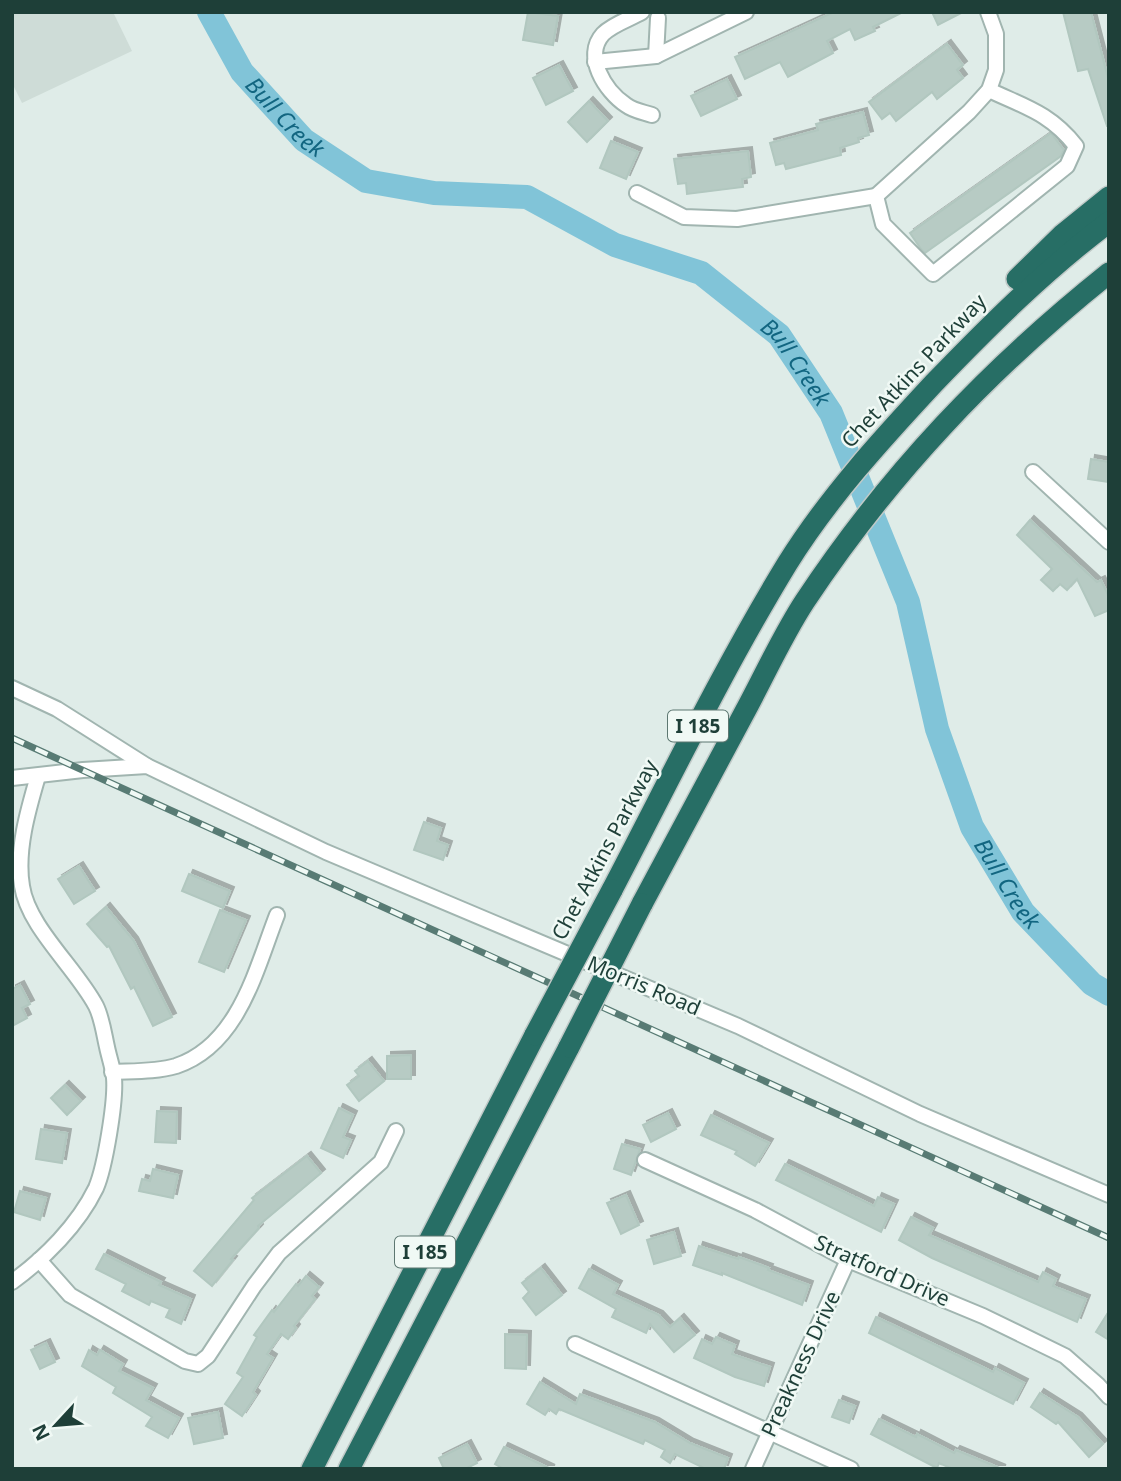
<svg xmlns="http://www.w3.org/2000/svg" width="1121" height="1481" font-family="'Noto Sans',sans-serif">
  <style>
    .built { fill: #cedcd7 }
    .lines { fill: none; stroke-linecap: round; stroke-linejoin: round }
    .river { stroke: #81c4d8; stroke-width: 24 }
    .building { fill: #b7cbc4; stroke: #b1c7bf; stroke-width: 2; filter: url(#shadow) }
    .minor-casing { stroke: #a1b5b0; stroke-width: 18 }
    .highway-casing { stroke: #c0c9c7; stroke-width: 24 }
    .minor { stroke: #fff; stroke-width: 14 }
    .highway { stroke: #276e65; stroke-width: 21 }
    .rail-casing { stroke: #587b74; stroke-width: 7 }
    .rail { stroke: #f0f9f5; stroke-width: 4.5; stroke-dasharray: 13; stroke-linecap: butt }
    .highway-bridge-casing { stroke: #c0c9c7; stroke-width: 24; stroke-linecap: butt }
    .highway-bridge { stroke: #276e65; stroke-width: 21 }
    .labels { text-anchor: middle; stroke-width: 5; stroke-linejoin: round; paint-order: stroke }
    .shield { fill: #f0f9f5; stroke: #5d7771; stroke-width: 2 }
    .shield-label { font-size: 19px; font-weight: bold; fill: #1e3f38 }
    .street-label { font-size: 21px; fill: #1e3f38; stroke: #f0f9f5 }
    .water-label { font-size: 23px; font-style: italic; fill: #126681; stroke: #f0f9f5 }
  </style>
  <defs>
    <filter id="shadow"><feDropShadow dx="4" dy="-4" stdDeviation="0" flood-color="#0004"/></filter>
  </defs>
  <rect width="100%" height="100%" fill="#dfece8"/>
  <path class="built" d="M 12,12 L 113,12 L 132,51 L 22,103 L 12,83 Z"/>
  <g class="lines">
    <path class="river" id="s1" d="M 209,12 L 242,72 L 304,140 L 366,181 L 434,193 L 527,197 L 615,245 L 701,273 L 779,335 L 831,413 L 908,602 L 937,729 L 972,827 L 1023,912 L 1092,984 L 1109,994"/>
  </g>
  <g class="building">
    <path d="M 528,12 L 558,16 L 553,45 L 523,40 Z"/>
    <path d="M 834,12 L 903,12 L 873,27 L 875,31 L 855,40 L 850,29 L 827,41 L 833,53 L 788,77 L 780,62 L 745,79 L 735,57 Z"/>
    <path d="M 932,12 L 963,12 L 938,25 Z"/>
    <path d="M 1063,12 L 1091,12 L 1109,82 L 1109,126 L 1107,126 L 1088,69 L 1078,71 Z"/>
    <path d="M 947,44 L 963,65 L 957,70 L 963,78 L 937,99 L 932,92 L 896,121 L 890,113 L 882,119 L 869,102 Z"/>
    <path d="M 559,65 L 573,91 L 546,105 L 533,78 Z"/>
    <path d="M 727,79 L 737,99 L 701,116 L 691,96 Z"/>
    <path d="M 589,101 L 608,121 L 587,142 L 568,122 Z"/>
    <path d="M 863,112 L 869,135 L 858,138 L 859,142 L 840,148 L 841,155 L 786,169 L 784,163 L 776,165 L 770,143 L 818,130 L 816,124 Z"/>
    <path d="M 1051,133 L 1064,150 L 1061,156 L 925,253 L 921,249 L 910,233 Z"/>
    <path d="M 611,141 L 638,152 L 626,179 L 600,168 Z"/>
    <path d="M 748,151 L 751,177 L 742,179 L 743,187 L 687,194 L 686,183 L 678,184 L 674,159 Z"/>
    <path d="M 1091,459 L 1109,462 L 1109,482 L 1088,479 Z"/>
    <path d="M 1030,520 L 1097,582 L 1101,580 L 1109,597 L 1109,610 L 1095,616 L 1077,579 L 1067,590 L 1060,584 L 1053,591 L 1041,580 L 1052,569 L 1017,535 Z"/>
    <path d="M 424,822 L 441,828 L 437,841 L 448,845 L 443,860 L 414,850 Z"/>
    <path d="M 79,866 L 95,891 L 74,904 L 58,879 Z"/>
    <path d="M 189,874 L 230,891 L 223,908 L 182,891 Z"/>
    <path d="M 106,907 L 134,941 L 172,1017 L 153,1026 L 134,987 L 131,989 L 109,946 L 107,947 L 87,924 Z"/>
    <path d="M 220,910 L 246,920 L 224,972 L 199,962 Z"/>
    <path d="M 20,985 L 30,1004 L 22,1008 L 27,1018 L 12,1026 L 12,989 Z"/>
    <path d="M 411,1055 L 411,1079 L 387,1079 L 387,1056 Z"/>
    <path d="M 368,1061 L 384,1081 L 359,1101 L 347,1085 L 359,1076 L 355,1071 Z"/>
    <path d="M 65,1085 L 81,1101 L 67,1115 L 51,1098 Z"/>
    <path d="M 339,1108 L 353,1115 L 343,1137 L 351,1140 L 343,1158 L 321,1148 Z"/>
    <path d="M 157,1111 L 177,1112 L 176,1143 L 155,1142 Z"/>
    <path d="M 668,1113 L 676,1129 L 651,1142 L 643,1125 Z"/>
    <path d="M 711,1115 L 769,1143 L 755,1166 L 735,1154 L 737,1151 L 701,1135 Z"/>
    <path d="M 41,1129 L 67,1133 L 62,1163 L 36,1159 Z"/>
    <path d="M 622,1144 L 640,1149 L 631,1175 L 614,1169 Z"/>
    <path d="M 307,1156 L 321,1173 L 258,1226 L 259,1228 L 231,1259 L 233,1260 L 212,1286 L 194,1271 L 254,1200 L 252,1198 Z"/>
    <path d="M 785,1164 L 874,1206 L 878,1197 L 894,1204 L 881,1232 L 776,1180 Z"/>
    <path d="M 153,1169 L 178,1175 L 173,1198 L 139,1191 L 142,1179 L 150,1181 Z"/>
    <path d="M 20,1191 L 46,1198 L 40,1220 L 14,1212 Z"/>
    <path d="M 626,1195 L 639,1225 L 621,1234 L 607,1203 Z"/>
    <path d="M 911,1217 L 933,1228 L 929,1235 L 1038,1282 L 1043,1272 L 1056,1279 L 1053,1286 L 1086,1299 L 1077,1322 L 932,1258 L 899,1240 Z"/>
    <path d="M 674,1232 L 681,1256 L 654,1264 L 647,1240 Z"/>
    <path d="M 699,1246 L 738,1259 L 739,1257 L 769,1268 L 768,1270 L 809,1285 L 802,1305 L 722,1273 L 722,1275 L 693,1265 Z"/>
    <path d="M 104,1254 L 161,1282 L 159,1285 L 191,1299 L 181,1324 L 166,1317 L 170,1309 L 151,1301 L 149,1305 L 122,1291 L 126,1284 L 96,1269 Z"/>
    <path d="M 541,1268 L 562,1295 L 536,1315 L 523,1298 L 529,1292 L 522,1283 Z"/>
    <path d="M 589,1269 L 618,1285 L 613,1294 L 659,1315 L 670,1327 L 680,1318 L 695,1335 L 674,1352 L 650,1324 L 646,1333 L 612,1317 L 616,1309 L 579,1288 Z"/>
    <path d="M 306,1276 L 319,1287 L 312,1296 L 315,1299 L 294,1326 L 296,1328 L 288,1339 L 281,1334 L 267,1354 L 273,1358 L 253,1392 L 256,1395 L 242,1416 L 225,1404 L 243,1377 L 237,1373 L 257,1337 L 254,1335 L 272,1310 L 274,1312 L 296,1284 L 298,1286 Z"/>
    <path d="M 1109,1311 L 1109,1340 L 1096,1332 Z"/>
    <path d="M 876,1317 L 993,1372 L 995,1368 L 1024,1383 L 1013,1404 L 869,1333 Z"/>
    <path d="M 505,1334 L 527,1335 L 526,1369 L 505,1368 Z"/>
    <path d="M 716,1337 L 735,1345 L 732,1354 L 770,1367 L 764,1386 L 735,1377 L 694,1358 L 702,1339 L 712,1344 Z"/>
    <path d="M 46,1343 L 55,1362 L 40,1369 L 31,1350 Z"/>
    <path d="M 89,1350 L 97,1355 L 100,1350 L 123,1364 L 119,1371 L 153,1388 L 146,1400 L 179,1418 L 168,1438 L 146,1426 L 152,1417 L 113,1393 L 116,1387 L 82,1366 Z"/>
    <path d="M 540,1382 L 576,1404 L 580,1394 L 655,1422 L 690,1443 L 728,1458 L 724,1469 L 706,1469 L 675,1454 L 670,1463 L 661,1457 L 665,1450 L 645,1440 L 643,1444 L 559,1409 L 556,1414 L 549,1409 L 545,1415 L 527,1404 Z"/>
    <path d="M 1040,1393 L 1078,1417 L 1103,1444 L 1089,1457 L 1058,1422 L 1056,1424 L 1031,1407 Z"/>
    <path d="M 839,1400 L 855,1406 L 849,1423 L 832,1417 Z"/>
    <path d="M 218,1412 L 223,1438 L 194,1444 L 188,1418 Z"/>
    <path d="M 879,1419 L 916,1437 L 917,1434 L 954,1453 L 956,1450 L 1002,1469 L 953,1469 L 939,1463 L 937,1468 L 871,1434 Z"/>
    <path d="M 467,1444 L 477,1463 L 465,1469 L 444,1469 L 439,1458 Z"/>
    <path d="M 504,1447 L 551,1469 L 504,1469 L 495,1464 Z"/>
  </g>
  <g class="lines">
    <defs>
      <g id="minor">
        <path d="M 642,12 C 630,19 613,24 603,34 C 583,56 605,91 626,105 C 634,111 643,112 652,115"/>
        <path d="M 656,56 L 658,18"/>
        <path d="M 595,62 L 656,56 L 746,12"/>
        <path d="M 637,193 L 684,217 L 737,219 L 876,196"/>
        <path d="M 876,196 L 883,224 L 933,274 L 1067,166 L 1076,146 C 1050,113 1025,107 989,90"/>
        <path d="M 876,196 L 969,112 L 989,90 L 996,70 L 996,34 L 988,12"/>
        <path d="M 1033,472 L 1109,542"/>
        <path d="M 12,688 L 57,709 L 147,766"/>
        <path d="M 12,778 L 83,770 L 147,766 L 326,852 L 738,1026 L 920,1114 L 1109,1195"/>
        <path d="M 112,1072 C 133,1071 156,1072 176,1066 C 239,1045 256,969 277,915"/>
        <path d="M 645,1160 L 755,1210 L 848,1260 L 983,1316 L 1065,1356 L 1098,1385 L 1109,1397"/>
        <path d="M 39,1260 L 70,1295 L 185,1361 L 198,1364 L 208,1356 L 254,1286 L 279,1253 L 381,1162 L 396,1131"/>
        <path d="M 12,1282 C 45,1258 78,1225 96,1188 C 105,1167 116,1101 114,1078 C 113,1068 109,1057 107,1047 C 104,1034 102,1018 96,1006 C 76,968 28,927 22,886 C 16,851 28,810 38,776"/>
        <path d="M 575,1344 L 851,1469"/>
        <path d="M 753,1469 L 848,1260"/>
      </g>
      <g id="highway">
        <path d="M 1017,279 L 1062,235 L 1109,197"/>
        <path d="M 612,890 C 669,781 723,669 787,564 C 828,498 881,440 934,383 C 990,325 1044,271 1109,222"/>
        <path d="M 642,904 C 678,837 713,770 749,704 C 767,670 784,633 805,601 C 890,473 989,369 1109,273"/>
        <path d="M 312,1469 L 535,1035"/>
        <path d="M 349,1469 L 569,1047"/>
      </g>
    </defs>
    <use href="#minor" class="minor-casing"/>
    <use href="#highway" class="highway-casing"/>
    <use href="#minor" class="minor"/>
    <use href="#highway" class="highway"/>
    <defs>
      <path id="rail" d="M 12,738 L 1109,1238"/>
    </defs>
    <use href="#rail" class="rail-casing"/>
    <use href="#rail" class="rail"/>
    <defs>
      <g id="highway-bridge">
        <path d="M 535,1035 L 612,890"/>
        <path d="M 569,1047 L 642,904"/>
      </g>
    </defs>
    <use href="#highway-bridge" class="highway-bridge-casing"/>
    <use href="#highway-bridge" class="highway-bridge"/>
  </g>
  <g class="labels">
    <g class="shield">
      <rect x="668" y="710.5" width="60" height="31" rx="5"/>
      <rect x="395" y="1236.5" width="60" height="31" rx="5"/>
    </g>
    <g class="shield-label">
      <text x="698" y="733">I 185</text>
      <text x="425" y="1259">I 185</text>
    </g>
    <g class="street-label">
      <text transform="translate(914 371) rotate(-47)" y="7">Chet Atkins Parkway</text>
      <text transform="translate(605 850) rotate(-62)" y="7">Chet Atkins Parkway</text>
      <text transform="translate(644 986) rotate(23)" y="7">Morris Road</text>
      <text transform="translate(882 1271) rotate(24)" y="7">Stratford Drive</text>
      <text transform="translate(801 1364) rotate(-65)" y="7">Preakness Drive</text>
    </g>
    <g class="water-label">
      <text dy="8" stroke="none"><textPath href="#s1" startOffset="131">Bull Creek</textPath></text>
      <text dy="8" stroke="none"><textPath href="#s1" startOffset="719">Bull Creek</textPath></text>
      <text dy="8" stroke="none"><textPath href="#s1" startOffset="1286">Bull Creek</textPath></text>
    </g>
  </g>
  <rect width="1121" height="1481" fill="none" stroke="#1e3f38" stroke-width="28"/>
  <g transform="translate(56 1425) rotate(244)" stroke="#f0f9f5" stroke-width="5" paint-order="stroke">
  <path d="M0-5L12 26L0 18L-12 26Z" fill="#1e3f38"/>
  <text y="-10" font-size="19" font-weight="bold" text-anchor="middle" fill="#1e3f38">N</text>
  </g>
</svg>
